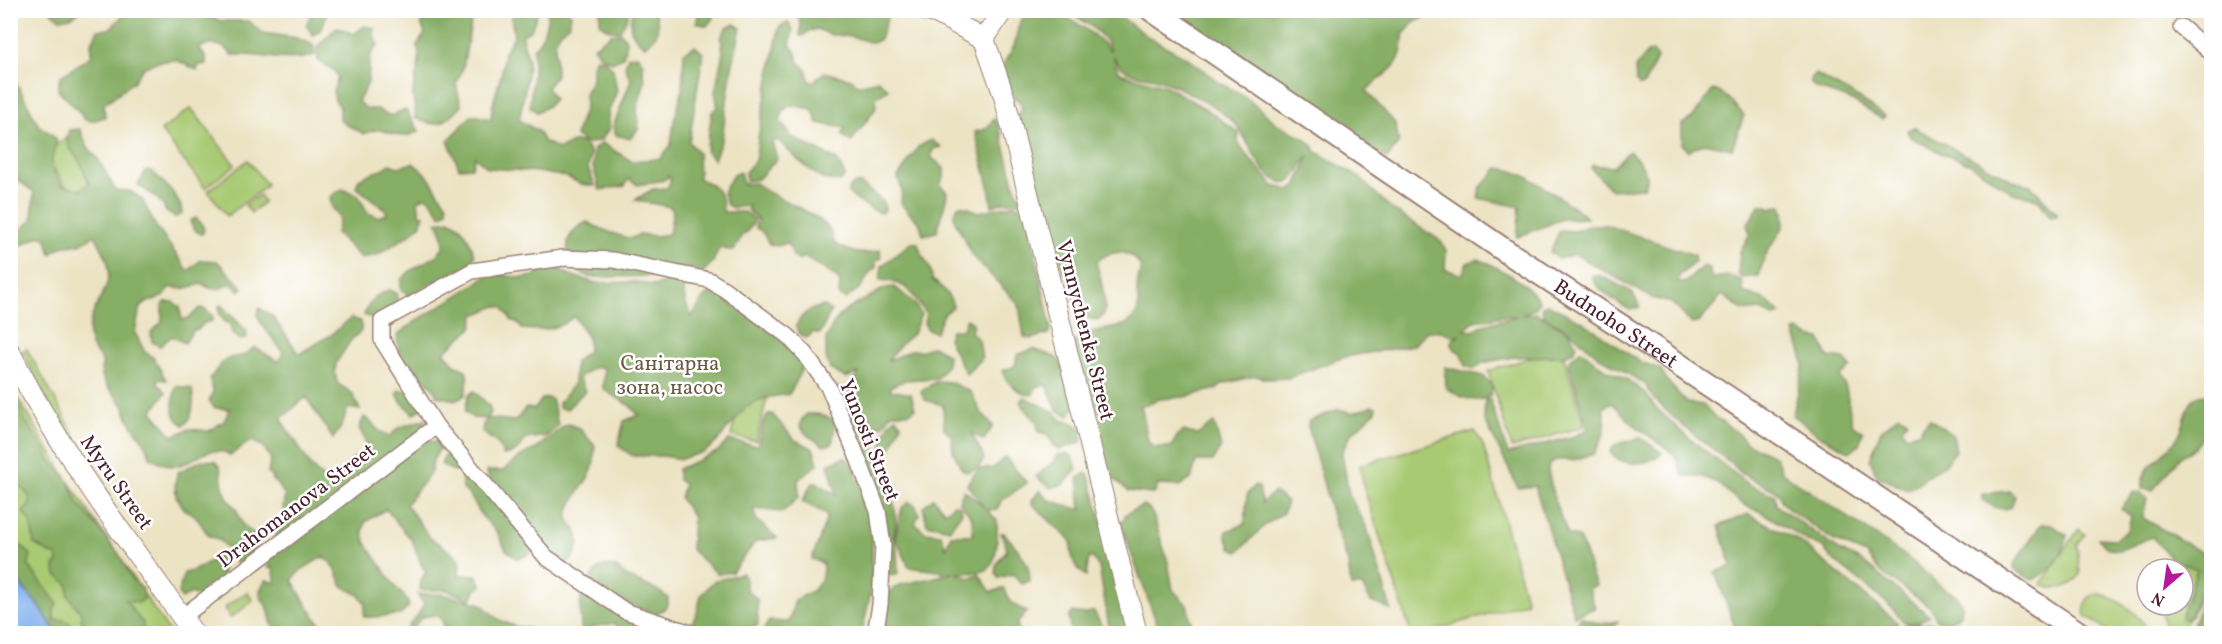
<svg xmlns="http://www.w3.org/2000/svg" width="2222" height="644" font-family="Vollkorn,serif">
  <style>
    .green { fill: #a9ca73; stroke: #7a744f; stroke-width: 1.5 }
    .forest { fill: #86ae65; stroke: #686648; stroke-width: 1.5; fill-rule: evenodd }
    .water { fill: #81b1ec; stroke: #66688c; stroke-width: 1.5 }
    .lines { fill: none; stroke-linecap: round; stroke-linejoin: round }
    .minor-casing { stroke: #9b8177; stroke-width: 18 }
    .major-casing { stroke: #9b8177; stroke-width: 22 }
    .highway-casing { stroke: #9b8177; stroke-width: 26 }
    .minor { stroke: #fff; stroke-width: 15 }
    .major { stroke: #fff; stroke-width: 20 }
    .highway { stroke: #fff; stroke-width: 22 }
    .labels { text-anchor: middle; stroke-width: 5; stroke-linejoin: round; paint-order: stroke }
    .street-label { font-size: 21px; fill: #4a1f2b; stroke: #fff }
    .park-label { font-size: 21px; fill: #6b5b44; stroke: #fff }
  </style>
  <rect width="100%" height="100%" fill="#fff"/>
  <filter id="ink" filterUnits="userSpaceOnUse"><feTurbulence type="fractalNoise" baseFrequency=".0167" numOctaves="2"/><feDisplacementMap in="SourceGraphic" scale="12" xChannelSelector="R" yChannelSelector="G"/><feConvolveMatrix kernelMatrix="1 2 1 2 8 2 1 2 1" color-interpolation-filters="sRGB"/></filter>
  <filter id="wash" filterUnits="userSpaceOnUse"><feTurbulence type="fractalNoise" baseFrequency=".008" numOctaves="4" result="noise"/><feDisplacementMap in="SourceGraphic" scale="24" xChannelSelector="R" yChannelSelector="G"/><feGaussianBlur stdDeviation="1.35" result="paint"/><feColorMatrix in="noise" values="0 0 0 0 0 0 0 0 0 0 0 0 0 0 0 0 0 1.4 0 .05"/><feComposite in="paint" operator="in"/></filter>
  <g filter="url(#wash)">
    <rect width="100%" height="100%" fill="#ece3c3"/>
    <g class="green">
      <path d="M 191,108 L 235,165 L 205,188 L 161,131 Z"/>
      <path d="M 67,138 L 94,179 L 71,195 L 44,154 Z"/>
      <path d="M 248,160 L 267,185 L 227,216 L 208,191 Z"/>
      <path d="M 259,195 L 264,202 L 251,213 L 245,205 Z"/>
      <path d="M 1561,348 L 1585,426 L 1512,448 L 1488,371 Z"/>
      <path d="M 27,349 L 93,468 L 93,470 L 90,470 L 66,436 L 22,351 Z"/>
      <path d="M 745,380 L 770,387 L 756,441 L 731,436 Z"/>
      <path d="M 10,385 L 67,479 L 170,633 L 11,633 Z"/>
      <path d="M 1475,431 L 1483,445 L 1527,602 L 1426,633 L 1411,633 L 1364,488 L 1360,465 Z"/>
      <path d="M 2079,529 L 2085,534 L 2077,545 L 2080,574 C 2071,589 2054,592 2041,584 Z"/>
      <path d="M 2176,547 L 2211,581 L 2180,633 L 2165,633 L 2161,605 L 2183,605 L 2183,569 L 2163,569 Z"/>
      <path d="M 247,592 L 253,601 L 230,618 L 225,607 Z"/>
      <path d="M 2101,594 C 2119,600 2142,615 2149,633 L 2111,633 L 2086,616 C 2082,603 2087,594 2101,594 Z"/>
    </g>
    <g class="forest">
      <path d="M 653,10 C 661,24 659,37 645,46 C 631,36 627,27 633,11 Z"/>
      <path d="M 801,10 L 865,10 L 870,13 L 883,12 L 887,19 L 880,39 L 873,43 L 850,36 L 832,35 L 817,29 L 809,31 L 803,36 L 800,36 L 801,25 L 797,13 Z"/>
      <path d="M 50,11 L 81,11 L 71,17 L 60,19 Z"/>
      <path d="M 128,11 L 180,11 L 192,15 L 202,15 L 222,21 L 248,21 L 263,33 L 297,38 L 313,45 L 315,55 C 289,64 259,53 232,55 C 223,43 212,42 199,48 L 206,58 L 206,64 L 199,65 L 197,70 L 176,60 L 157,62 L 143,68 L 133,82 L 104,104 L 105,117 L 92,121 L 85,120 L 76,108 L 58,90 L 60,77 L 91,56 L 91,44 L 98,30 L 109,29 Z"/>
      <path d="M 313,11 L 343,11 L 338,13 L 327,11 L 322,29 L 313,35 L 306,25 Z"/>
      <path d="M 427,11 L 473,11 L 463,68 L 456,84 L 461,106 C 444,124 438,129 415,118 C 417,106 412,103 413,94 C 414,76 423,63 417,45 L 425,34 L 421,23 Z"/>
      <path d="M 513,11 L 538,11 L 531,30 L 522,36 C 523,44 527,52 528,60 C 528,80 523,100 519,120 L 538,131 L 544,142 L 559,149 L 573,142 L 582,142 L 591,153 L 588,168 L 595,186 L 581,184 L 567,177 L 538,172 L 488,168 L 475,157 L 472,167 L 459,168 L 448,140 C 458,132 463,122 473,115 L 491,119 L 492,108 L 502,71 L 504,52 L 514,37 L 511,15 Z"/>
      <path d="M 548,11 L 566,11 L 571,14 L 569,24 L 560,33 L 555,41 L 556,75 L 547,88 L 554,99 L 548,106 L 537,112 L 530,107 C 531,87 535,67 533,48 C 544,40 547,23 548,11 Z"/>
      <path d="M 600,11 L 628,11 L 628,16 L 620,31 L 610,30 L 600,24 Z"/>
      <path d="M 698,11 L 715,11 L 714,17 L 707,26 L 697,23 Z"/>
      <path d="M 1032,11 C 1039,11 1046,10 1052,11 C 1069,16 1100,37 1110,51 C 1108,35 1073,11 1057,11 L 1113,11 L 1150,38 L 1189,59 L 1220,83 L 1243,95 L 1276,123 L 1306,139 L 1314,147 L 1315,151 L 1359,177 L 1393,210 L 1441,241 L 1446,251 L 1445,269 L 1462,275 L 1467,263 L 1478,259 C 1497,267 1531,284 1539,302 L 1536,308 L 1522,315 L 1536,313 L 1569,332 L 1577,346 L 1572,353 L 1564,356 L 1514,357 L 1482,363 L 1475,369 L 1466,366 L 1461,353 L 1454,349 L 1451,342 L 1459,334 L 1454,336 L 1440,331 L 1427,331 L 1414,345 L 1344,357 L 1288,378 L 1269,379 L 1255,376 L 1223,384 L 1217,389 L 1184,397 L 1159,399 L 1139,407 L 1142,409 L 1148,442 L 1154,447 L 1171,447 L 1178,435 L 1184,431 L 1197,435 L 1214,423 L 1221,447 L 1213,461 L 1196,461 L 1191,479 L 1180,486 L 1158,485 L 1155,493 L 1152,494 L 1128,491 L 1106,471 L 1095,427 L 1095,422 L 1109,410 L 1098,412 C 1082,394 1079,366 1074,343 C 1087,323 1124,336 1136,314 C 1141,305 1137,299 1137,291 C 1137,283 1139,275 1141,267 C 1131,248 1111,249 1096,262 C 1101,283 1121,338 1078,313 L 1067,274 L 1053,266 L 1045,232 L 1055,214 L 1044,207 L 1042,209 L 1014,126 L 1022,108 L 1020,102 L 1008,92 L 1003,65 C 1006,58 1013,51 1015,43 C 1019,27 1016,21 1032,11 ZM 1113,56 C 1116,60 1118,64 1121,67 C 1132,77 1148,75 1161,80 C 1183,89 1220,107 1236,125 C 1250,141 1258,175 1281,182 C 1297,186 1299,164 1309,156 L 1296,186 L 1291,190 L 1274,186 L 1244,152 L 1238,142 L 1239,133 L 1206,109 L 1166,86 L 1123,74 L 1118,70 ZM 1505,316 L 1517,316 L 1480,326 L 1473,331 L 1465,330 L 1473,321 Z"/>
      <path d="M 1167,11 L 1436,11 L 1431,15 L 1414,22 L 1403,35 C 1404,68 1387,70 1366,91 L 1395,123 L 1399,142 L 1387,159 L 1333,125 L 1318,106 L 1304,94 L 1263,71 L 1254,62 L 1232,57 Z"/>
      <path d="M 788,22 L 793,30 L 790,45 L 795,51 L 798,61 L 806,69 L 810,82 L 815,81 L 824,72 L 851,79 L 858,85 L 878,80 L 888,89 L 875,99 L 876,108 L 851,142 L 842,135 L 845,128 L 818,123 L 812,109 L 791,105 L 784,110 L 780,121 L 792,137 L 837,160 L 845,176 L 840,182 L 822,179 L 799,161 L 778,140 L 772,142 L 777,159 L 758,179 L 746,181 L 745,172 L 755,161 L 759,132 L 779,27 Z"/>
      <path d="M 734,24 L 741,28 L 731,72 L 722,139 L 714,159 L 706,152 L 712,112 L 718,107 L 715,92 L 723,52 L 721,38 L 726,28 Z"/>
      <path d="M 364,26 L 375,28 L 374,35 L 378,45 L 370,56 L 368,83 L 358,102 L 367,109 L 378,109 L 383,113 L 393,116 L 398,112 L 406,110 L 419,131 C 399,141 397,133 379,130 C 375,129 369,132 364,134 L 345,124 L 340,120 L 340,107 L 335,100 L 333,91 L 338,78 L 334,70 L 318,61 L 317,47 L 337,27 L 354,34 Z"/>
      <path d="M 621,33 L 627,41 L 623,57 L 612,62 L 600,56 L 594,47 L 611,34 Z"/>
      <path d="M 695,46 L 703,53 L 689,142 L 698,153 L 699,179 C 717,185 723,193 723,212 L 745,212 L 755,220 L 746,233 L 742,235 L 734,251 L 719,248 L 713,262 L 703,272 L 684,267 L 673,276 L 589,277 L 569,266 C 566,243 565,233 587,222 C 595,227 623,238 631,238 C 635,238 636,236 639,234 L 655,236 L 669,234 L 673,211 L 670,207 L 635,200 L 653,189 L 667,188 L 671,180 L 668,176 L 664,180 L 638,185 L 628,179 L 625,186 L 600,190 L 593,167 L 594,149 L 602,143 L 631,161 L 660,159 L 671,145 L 674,121 L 682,91 L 684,52 Z"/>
      <path d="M 1653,51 L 1657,58 L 1644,85 L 1639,86 L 1636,81 L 1635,68 L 1648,52 Z"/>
      <path d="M 637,55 L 643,63 L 643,73 L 645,81 L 637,109 L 639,128 L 630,139 L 616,135 L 613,127 L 631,80 L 625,67 L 628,56 Z"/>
      <path d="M 596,58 L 605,60 L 613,69 L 617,91 L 608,113 L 610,128 L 601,140 L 587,144 L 575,136 L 585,107 L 585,92 L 592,79 L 592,66 Z"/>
      <path d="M 10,70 L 39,126 L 50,133 L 57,140 C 50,162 49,167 62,185 L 82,190 L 90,184 C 85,177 84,168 79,161 C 72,150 63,145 69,130 L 80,129 L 87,146 L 98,159 L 116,191 L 130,191 L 142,199 L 155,225 L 188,271 L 201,260 L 217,261 L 243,288 L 239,291 L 230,283 C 219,291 214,291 202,284 L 182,289 L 169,287 L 165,296 L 148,302 L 140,307 L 135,333 L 145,352 L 154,358 L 166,380 L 158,379 L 158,384 L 166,392 L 152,412 L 173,436 L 189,429 L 209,431 L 224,421 L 230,409 L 215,408 L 209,401 L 213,391 L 210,378 C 215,373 218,366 223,362 C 234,352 240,363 254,347 L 279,362 L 283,352 L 261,323 L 257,314 L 260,308 L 273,317 L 299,354 L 331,335 L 351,318 L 361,321 L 361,331 L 351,340 L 336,363 L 335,372 L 337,383 L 352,393 L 360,410 L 348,408 L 341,427 L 333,439 L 306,397 L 282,418 C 284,428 289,431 294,439 C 304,453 309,469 325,479 C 352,474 342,459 366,452 L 365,440 L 359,428 L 364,417 C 374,422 377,434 390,436 L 398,428 L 426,419 L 416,437 L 436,442 L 440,448 L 433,460 L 431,472 L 406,504 L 430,538 L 440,544 L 460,559 L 459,575 L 476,575 L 482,586 L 475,590 L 471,600 L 447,590 L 420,590 L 421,579 L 426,572 L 421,564 L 413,542 L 386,509 L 365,522 L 363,531 L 365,542 L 396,588 L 407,599 L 409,606 L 400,615 C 388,615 376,618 364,617 L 365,603 L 359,595 L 342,586 C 338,573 335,563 322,557 L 301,570 L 292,580 L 308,607 L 327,633 L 279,633 L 272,625 L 268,608 L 260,596 L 260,590 L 266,580 L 276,583 L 273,568 L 268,568 C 268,550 275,533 287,521 L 283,507 L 285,495 L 268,473 L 271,459 L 263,446 L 251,441 L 230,455 C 205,441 195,466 172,466 C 165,465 156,460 150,457 C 145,438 138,436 129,420 C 127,416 126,411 124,407 C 116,393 95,381 103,362 C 99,356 91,349 90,342 C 83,310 114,293 108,265 C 107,255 99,244 95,235 L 80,244 L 61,247 L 51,254 L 47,239 L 39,236 L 14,249 L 20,263 L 11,259 L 11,239 L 32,220 L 34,192 L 12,176 L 11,171 Z"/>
      <path d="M 1816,74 L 1843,90 L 1849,92 L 1885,116 L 1882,119 L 1849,99 L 1815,88 L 1811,83 L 1811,77 Z"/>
      <path d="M 1713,90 C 1728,93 1733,106 1744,115 L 1732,149 L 1704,143 L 1689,151 L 1682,144 L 1682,124 L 1692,118 Z"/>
      <path d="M 994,119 L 999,126 L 1015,187 L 1022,202 L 1004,202 L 992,206 L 989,186 L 975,132 L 986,129 Z"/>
      <path d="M 1915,128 L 2016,182 L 2030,185 L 2058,214 L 2056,216 L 2050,217 L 2040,202 L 2032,197 L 2013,193 L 1969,163 L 1941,153 L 1910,137 L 1907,130 Z"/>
      <path d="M 931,140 L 941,147 L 933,149 L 931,157 L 944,168 L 944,177 L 940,185 L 947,192 C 946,207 939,218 937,232 L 923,235 L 920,224 L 901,204 L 902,190 L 898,177 L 918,147 Z"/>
      <path d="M 1629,151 L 1639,161 L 1647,175 L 1644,188 L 1611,190 L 1591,168 L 1592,165 L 1613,167 Z"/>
      <path d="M 413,163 L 427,175 L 447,205 L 447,211 L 441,215 L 429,198 L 424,197 L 418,201 L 420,214 L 424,215 L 420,226 L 409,235 L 377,255 L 361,258 L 336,233 L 340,218 L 332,207 L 330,197 L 342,189 L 358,195 L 368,213 L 378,217 L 387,214 L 385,209 L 356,187 L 359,179 C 369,173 381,172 390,164 L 398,167 Z"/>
      <path d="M 1498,168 C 1524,170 1544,188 1565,201 C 1576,209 1577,207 1587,218 L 1562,219 L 1517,237 L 1520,207 L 1478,198 L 1480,188 Z"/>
      <path d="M 146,171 L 152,171 C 163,182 182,198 182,214 L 175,217 L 166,212 C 162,199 149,192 138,185 Z"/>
      <path d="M 740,172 L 743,184 L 755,183 C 773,199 818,212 830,230 C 832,234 833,240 835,244 C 855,252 857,257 880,250 L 881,259 L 876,260 L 876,268 L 870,272 L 862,286 L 846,299 L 839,296 L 840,282 L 835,276 L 804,257 L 798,260 L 793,256 L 791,249 L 786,243 L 778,246 L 769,244 L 762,231 L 756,228 L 755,224 L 758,220 L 747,209 L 749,205 L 733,208 L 727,205 L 723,192 L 733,175 Z"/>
      <path d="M 856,184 L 861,184 L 883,202 L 885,210 L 881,213 C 870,209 855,201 848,192 L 850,187 Z"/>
      <path d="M 961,205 L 979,212 L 1012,205 L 1021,206 L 1027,214 L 1051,328 L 1048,334 L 1031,339 L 1024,337 L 1019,305 L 973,256 L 955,221 L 954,215 L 958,206 Z"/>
      <path d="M 1759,205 L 1765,205 L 1771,208 L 1782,205 C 1790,231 1777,233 1767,253 C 1763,260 1761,269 1759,276 L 1742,278 L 1738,274 L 1740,251 L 1750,234 L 1747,225 Z"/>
      <path d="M 196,218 L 202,224 L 204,230 L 202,234 C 195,232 192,228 190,221 Z"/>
      <path d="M 449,220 C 465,226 469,240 475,255 L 465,271 L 457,270 L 409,296 L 401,290 L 401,280 L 410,271 L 436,256 L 444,246 L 443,236 L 437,222 Z"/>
      <path d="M 1591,225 L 1606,225 L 1694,255 L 1695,262 L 1679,276 L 1678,281 L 1681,283 L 1686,282 L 1703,266 L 1709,268 L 1712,279 C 1724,276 1734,274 1743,282 L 1743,292 L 1764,299 L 1781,314 L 1774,316 L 1760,310 L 1751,311 L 1741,309 L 1722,295 L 1699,322 L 1692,324 L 1672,303 L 1652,298 L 1575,254 L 1559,259 L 1550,252 L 1560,230 L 1575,231 Z"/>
      <path d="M 911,243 L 918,243 C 920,257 933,265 932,280 C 941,285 952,297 953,307 L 944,314 L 936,332 L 928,330 L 924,323 L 926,313 C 909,292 910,283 880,280 L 882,266 Z"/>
      <path d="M 544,269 L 559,269 L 572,276 L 596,283 L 637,282 L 654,286 L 672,281 L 683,284 L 685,302 L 691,316 C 699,309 700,299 709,293 L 722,297 L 802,353 C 804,370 798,379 789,394 L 764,398 L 746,407 L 715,444 L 704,452 L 681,459 L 663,456 L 633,456 L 618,446 L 624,421 L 639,415 L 629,405 L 603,389 L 604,369 L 601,367 L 593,368 L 579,378 L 585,391 L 567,409 L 559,408 L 559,403 L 574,383 L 575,362 L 588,351 L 588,338 L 574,316 C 561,329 540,331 522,329 L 517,322 L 512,321 L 503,307 L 496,306 L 475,315 L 472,328 L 444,352 L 456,366 L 466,370 L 468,379 L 465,395 L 455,400 L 437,396 L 432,386 L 404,364 L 399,355 L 397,335 C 427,310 462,297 491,272 C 511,276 528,284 544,269 Z"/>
      <path d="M 1593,275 L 1601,276 L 1632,292 L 1640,307 L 1630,310 C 1615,301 1601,293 1592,278 Z"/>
      <path d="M 895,287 L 915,304 L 921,314 L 913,334 L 902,343 L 887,361 L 911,350 L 920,351 L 933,346 L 948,355 L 947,365 L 937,378 L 905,380 L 890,387 L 890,390 L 911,394 L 915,409 L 909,413 L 891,413 L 885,424 L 879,427 L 855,406 L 848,389 L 859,373 L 845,378 L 830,369 L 826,358 L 826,339 L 834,323 L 843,312 L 885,288 Z"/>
      <path d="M 389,290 L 397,294 L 397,303 L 380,321 L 364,315 C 370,301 375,295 389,290 Z"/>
      <path d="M 164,302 L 173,302 L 180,307 L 182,320 L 189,318 L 200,308 C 207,310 209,311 213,317 L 212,321 L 204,323 L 198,330 L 193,330 L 185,343 L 172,336 L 160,346 L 152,342 L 151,332 L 162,322 L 162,306 Z"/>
      <path d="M 1547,304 L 1583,322 L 1640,362 L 1661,369 L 1667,381 L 1687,403 L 1703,405 L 1716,418 L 1738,433 L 1746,443 L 1776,457 L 1782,472 L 1793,480 L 1907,557 L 1943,588 L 1956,595 L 1962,605 L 1961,614 L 1945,625 L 1937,620 L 1930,607 L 1878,570 L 1866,554 L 1833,540 L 1790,510 L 1782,502 L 1778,492 L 1742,474 L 1732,464 L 1684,427 L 1654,399 L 1645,384 L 1598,356 L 1567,329 L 1543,316 L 1542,307 Z"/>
      <path d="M 221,305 L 246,330 L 247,338 L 241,340 L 232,334 L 230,324 L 225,322 L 219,313 L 219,306 Z"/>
      <path d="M 824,306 L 831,311 L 821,332 L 819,334 L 814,332 L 806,338 L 800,334 L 796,327 C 801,313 810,309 824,306 Z"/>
      <path d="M 967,319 L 973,323 L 971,332 L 979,340 L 982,359 L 966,374 L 948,339 L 951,330 L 962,330 Z"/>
      <path d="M 1799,330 L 1809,337 L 1820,339 L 1828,357 L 1844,359 L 1851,367 L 1840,377 L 1846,388 L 1852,424 L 1863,432 L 1859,444 L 1850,452 L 1820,436 L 1793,415 L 1804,363 L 1794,331 Z"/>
      <path d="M 1033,349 L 1055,357 L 1061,362 L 1074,407 L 1069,416 L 1057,410 L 1047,385 L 1037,386 L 1032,395 C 1019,395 1006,382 1002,371 L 1015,366 L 1017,355 Z"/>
      <path d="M 1581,350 L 1603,368 L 1628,380 L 1646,394 L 1654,406 L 1684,434 L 1749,485 L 1775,495 L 1776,505 L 1839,550 L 1861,561 L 1930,616 L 1915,623 L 1907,623 L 1903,621 L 1888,604 L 1831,558 L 1822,546 L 1809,542 L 1760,511 C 1729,505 1723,471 1683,476 L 1675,455 L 1633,424 L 1613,404 L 1609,403 L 1603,410 C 1609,428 1602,439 1594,454 L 1573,460 L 1556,460 L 1549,465 L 1548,470 L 1555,502 L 1568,535 L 1578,537 C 1587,552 1588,570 1596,585 L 1589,589 L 1595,608 L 1574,616 L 1535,486 L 1518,488 L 1484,418 L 1485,400 L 1490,399 L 1508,454 L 1575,436 L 1588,429 L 1568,362 Z"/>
      <path d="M 1445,367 L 1483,376 L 1492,385 L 1491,394 C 1479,407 1457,396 1446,388 Z"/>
      <path d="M 937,381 L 950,382 L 971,392 L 980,411 L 993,426 L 984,440 L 972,434 L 984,458 C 981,467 976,470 966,472 L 961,468 L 953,451 L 952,437 L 944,428 L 943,405 L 925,400 L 921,393 L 922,390 Z"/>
      <path d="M 176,386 L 192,389 C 194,401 194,418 184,425 C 170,417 172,401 176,386 Z"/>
      <path d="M 839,388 L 868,432 L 879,455 L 895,508 L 896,524 L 894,536 L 897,549 L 898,573 L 892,575 L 886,573 L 884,535 L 836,389 Z"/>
      <path d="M 10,390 L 21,409 L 24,419 L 47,452 L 49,459 L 67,479 L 78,503 L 119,554 L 132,579 L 143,589 L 144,598 L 139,603 L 125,600 L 143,623 L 144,633 L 88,633 L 81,620 L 81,613 L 68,596 L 68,584 L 56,575 L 54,565 L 58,563 L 57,555 L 53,555 L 34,544 L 31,523 L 23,512 L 30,504 L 30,497 L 20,486 L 11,487 Z"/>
      <path d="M 399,390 L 421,393 L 430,404 L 413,414 L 400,400 L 397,393 Z"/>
      <path d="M 474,391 L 489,406 L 491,413 L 486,419 L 473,418 L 465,412 L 468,396 Z"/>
      <path d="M 2211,395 L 2211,425 L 2195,448 L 2180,457 L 2153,490 L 2142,489 C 2139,466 2169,454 2179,435 C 2186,422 2185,407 2196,396 Z"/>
      <path d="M 1024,397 L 1053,411 L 1063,421 L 1071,422 L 1082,429 L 1081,442 L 1059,450 L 1054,446 L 1048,434 L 1039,432 L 1037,423 L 1020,402 Z"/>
      <path d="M 549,398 L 552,400 L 558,425 L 547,436 L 525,439 C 519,450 516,454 503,455 L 498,444 L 482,432 L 483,425 L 488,418 L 515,421 L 526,408 L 535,409 L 542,399 Z"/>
      <path d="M 1372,406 L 1376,407 L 1376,411 L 1351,434 L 1342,452 L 1349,495 L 1367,528 L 1391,610 L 1371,602 L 1362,586 L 1351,586 L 1348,563 L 1333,519 L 1308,426 L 1309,421 L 1339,409 L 1352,413 Z"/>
      <path d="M 768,414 L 772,414 L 795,440 L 813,448 L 818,464 L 798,480 L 799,497 L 783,512 L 753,509 L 756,519 L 777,538 L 756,541 L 732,572 L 718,574 L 691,550 L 693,517 L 680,498 L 684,484 L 678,480 L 678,469 L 717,452 L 729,440 L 757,446 C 761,436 761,421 768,414 Z"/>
      <path d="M 807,414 L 818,414 L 836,420 L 832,444 L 824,446 L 807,435 L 800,426 L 802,419 Z"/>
      <path d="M 1899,415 L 1907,420 L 1902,430 L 1907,435 L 1919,432 L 1923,425 L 1930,419 L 1953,435 L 1956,451 L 1945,464 L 1908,490 L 1877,476 L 1870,460 L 1880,432 Z"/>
      <path d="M 896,417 L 901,424 L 889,453 L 886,456 L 882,454 C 882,440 885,426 896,417 Z"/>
      <path d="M 568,424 L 579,428 L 595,446 C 594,454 595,462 592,470 C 586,485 570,499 568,516 C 567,522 571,524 574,528 C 583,541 577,558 564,565 L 530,532 L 525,518 L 515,511 L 489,482 L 487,471 L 503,471 C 511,463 526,451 537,449 C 539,445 562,427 568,424 Z"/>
      <path d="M 1641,438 L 1662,453 C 1647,466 1626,467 1611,454 L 1610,451 L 1617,444 Z"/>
      <path d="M 1068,454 L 1073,457 L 1077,469 L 1064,484 L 1051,488 L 1036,477 L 1054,461 L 1058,455 Z"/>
      <path d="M 445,455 L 458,460 L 458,470 L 454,472 L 441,464 Z"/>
      <path d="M 845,457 L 853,465 L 873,523 L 871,590 L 862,633 L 761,634 L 769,621 L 789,622 L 795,600 C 814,591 824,586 823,563 L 812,559 L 827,518 L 825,513 L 802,502 L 811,485 L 816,482 L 837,495 L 828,464 Z"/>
      <path d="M 1005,457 L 1027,483 L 1002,500 L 997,509 L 987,510 L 997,520 C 997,532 999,564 986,570 C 978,574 965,572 957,573 L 969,578 L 979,574 L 991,592 L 1004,588 L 1011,603 L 1027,612 L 1017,623 L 1019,633 L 877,634 L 886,593 L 900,585 L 953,573 L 909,567 L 895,536 L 902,508 L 909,502 L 915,505 L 919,514 L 915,523 L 925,532 L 941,534 L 946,548 L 951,535 L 973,535 L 972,518 L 959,501 L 964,490 L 984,507 L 967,485 L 970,479 L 979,469 L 993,468 Z"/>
      <path d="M 202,460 L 215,461 L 220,466 L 223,487 L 228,499 L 236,509 L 243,525 L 256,536 L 254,551 L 246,564 L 236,565 L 232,553 L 218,539 L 209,536 L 195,515 L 185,510 L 176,496 L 175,483 L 178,472 Z"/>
      <path d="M 468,472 L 531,544 L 532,553 L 518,559 L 506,550 L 497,532 L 482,516 L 471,497 L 463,489 L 461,475 Z"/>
      <path d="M 1086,473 L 1089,476 L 1134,633 L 1110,633 L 1099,567 L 1092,557 L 1089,558 L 1086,576 C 1072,566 1071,557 1071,541 L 1032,504 L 1032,501 L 1040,490 L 1048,500 L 1081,510 L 1078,478 Z"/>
      <path d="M 1255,485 L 1259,487 L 1262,503 L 1274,492 L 1287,502 L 1283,513 L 1264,526 L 1239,551 L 1231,549 L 1226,536 L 1227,531 L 1245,524 L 1247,495 Z"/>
      <path d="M 2010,491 L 2015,497 L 2011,507 C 2000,512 1991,506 1982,500 L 1982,494 Z"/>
      <path d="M 2134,492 L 2140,493 L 2147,498 L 2143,518 L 2211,558 L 2211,583 L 2199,592 L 2191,616 L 2185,619 L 2181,618 L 2197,569 L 2173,560 L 2152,537 L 2120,550 L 2108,549 L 2098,538 L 2115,539 L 2128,529 L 2131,517 L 2121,508 Z"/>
      <path d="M 933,498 L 945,512 L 954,504 L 960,506 L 962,512 L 950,529 L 927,524 L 923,507 Z"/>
      <path d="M 1143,505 L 1149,508 L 1153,515 L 1168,562 L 1173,590 L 1187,605 L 1194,633 L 1158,633 L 1157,624 L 1121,525 L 1126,514 Z"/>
      <path d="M 1748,514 L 1799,541 L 1898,623 L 1869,633 L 1737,633 L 1715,572 L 1732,566 L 1719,526 Z"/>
      <path d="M 2041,524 L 2050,524 L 2067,535 C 2065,554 2050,574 2032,580 L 2015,570 L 2014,564 Z"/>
      <path d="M 1001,533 L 1004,533 C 1015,546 1033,564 1029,581 L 1022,584 L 1013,574 L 998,578 C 991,565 1000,559 1007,550 Z"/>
      <path d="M 10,543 L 15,546 L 19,544 L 31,555 L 28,565 L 57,603 L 54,610 L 54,620 L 65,620 L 82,633 L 57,633 L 39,606 L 11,573 Z"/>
      <path d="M 219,556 C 226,570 224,588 217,601 L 200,598 L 191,593 L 182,599 L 178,594 L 184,573 L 195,570 Z"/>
      <path d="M 604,566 L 615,567 L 629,578 L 657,590 L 668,598 L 668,604 L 664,609 L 656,614 L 619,601 L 588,581 L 597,570 Z"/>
      <path d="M 743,573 L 746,579 L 746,589 L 757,599 L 758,625 L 748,631 L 738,629 L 736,633 L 686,634 L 697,613 L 701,595 L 714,581 Z"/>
      <path d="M 2211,591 L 2211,623 C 2205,628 2200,632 2192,630 C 2194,617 2202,601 2211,591 Z"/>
      <path d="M 417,594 L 443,594 L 481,604 L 499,620 L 517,627 L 528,628 L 531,633 L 453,633 L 444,628 L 442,620 L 437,615 L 422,617 L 412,629 L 408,626 L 418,615 L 424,604 Z"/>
      <path d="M 588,596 L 612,610 L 661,630 L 661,633 L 624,633 L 614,623 C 607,626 600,625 593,627 L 590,633 L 582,633 L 580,614 L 581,597 Z"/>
      <path d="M 1094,611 L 1102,627 L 1101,631 L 1095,629 L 1092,631 L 1093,633 L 1075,633 L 1070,627 L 1069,617 L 1073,612 L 1085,614 Z"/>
      <path d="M 1581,617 L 1600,624 L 1619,621 L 1612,626 L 1607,633 L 1579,633 L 1576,627 Z"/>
      <path d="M 1929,622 L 1933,625 L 1933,628 L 1929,633 L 1881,633 L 1892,628 L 1921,623 L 1923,626 Z"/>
    </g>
    <path class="water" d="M 10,573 L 39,606 L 57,633 L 16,633 L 11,627 Z"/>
  </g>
  <g filter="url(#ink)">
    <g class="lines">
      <defs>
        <g id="minor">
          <path d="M 2181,27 L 2212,53"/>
          <path d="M 182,617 L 436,426"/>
          <path d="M 694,634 L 625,611 L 546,557 L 436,426 L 382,340 L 382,321 L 472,271 L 563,258 L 613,260 L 709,280 L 724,289 L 788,336 L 805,354 L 829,388 L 859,461 L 878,511 L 883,546 L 880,605 L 875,634"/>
          <path d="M 2209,634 L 2212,631"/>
        </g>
        <g id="major">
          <path d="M 924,10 L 938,14 L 984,39"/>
          <path d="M 984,39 L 1004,96 L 1137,634"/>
          <path d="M 984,39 L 1003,10"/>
          <path d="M 10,352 C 60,453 129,542 194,634"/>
        </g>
        <g id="highway">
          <path id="s1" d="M 1152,10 L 1504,250 L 1630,332 L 2080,634"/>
        </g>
      </defs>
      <use href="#minor" class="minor-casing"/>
      <use href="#major" class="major-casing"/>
      <use href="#highway" class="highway-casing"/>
      <use href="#minor" class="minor"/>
      <use href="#major" class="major"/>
      <use href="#highway" class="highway"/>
    </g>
  </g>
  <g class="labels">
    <g class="street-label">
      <text dy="7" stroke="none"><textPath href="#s1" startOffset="560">Budnoho Street</textPath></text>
      <text transform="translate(1086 330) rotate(76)" y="7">Vynnychenka Street</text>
      <text transform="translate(870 440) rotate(68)" y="7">Yunosti Street</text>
      <text transform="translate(117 482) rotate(55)" y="7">Myru Street</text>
      <text transform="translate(296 505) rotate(-37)" y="7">Drahomanova Street</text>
    </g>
    <g class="park-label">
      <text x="670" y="370">Санітарна<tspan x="670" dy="24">зона, насос</tspan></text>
    </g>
  </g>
  <rect width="2222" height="644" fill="none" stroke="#fff" stroke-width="36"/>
  <g transform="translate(2165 587) rotate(209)"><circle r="28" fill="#ffffff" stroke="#b7a5aa" stroke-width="1.5"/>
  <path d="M0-4.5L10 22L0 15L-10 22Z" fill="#b5179e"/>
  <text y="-9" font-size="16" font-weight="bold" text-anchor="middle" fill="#4a1f2b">N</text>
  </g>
</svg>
